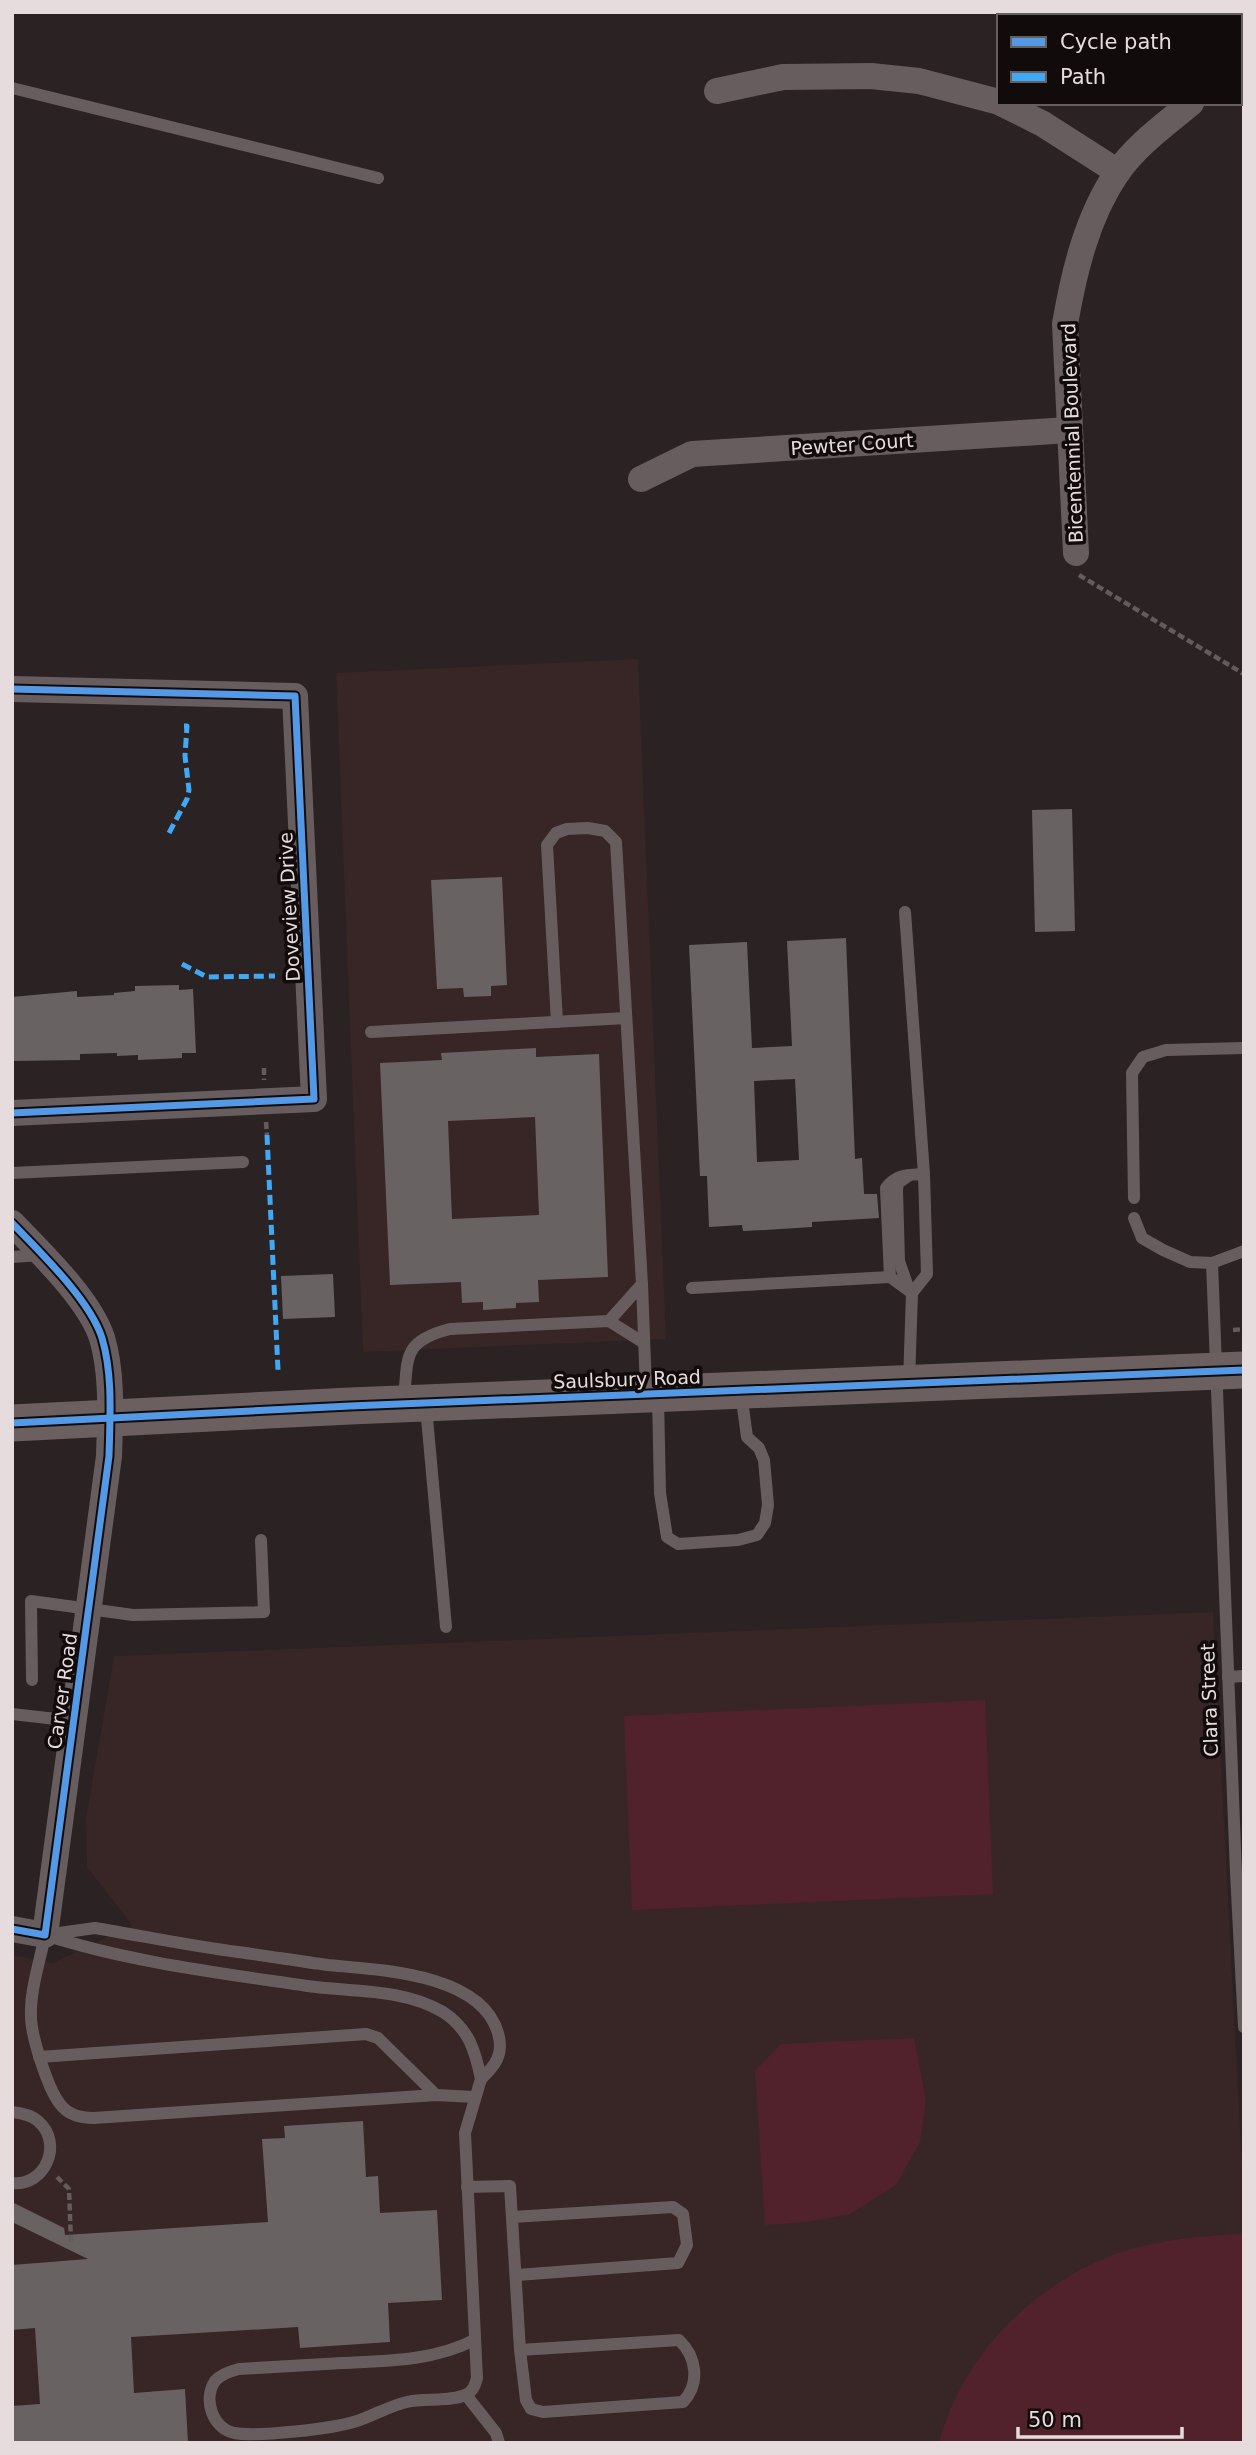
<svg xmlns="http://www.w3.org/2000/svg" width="1256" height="2455" font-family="'DejaVu Sans',sans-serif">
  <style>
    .built { fill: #382526 }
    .green { fill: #51222b }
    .building { fill: #696263; fill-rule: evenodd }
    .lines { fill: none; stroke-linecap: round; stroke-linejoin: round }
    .path { stroke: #645b5c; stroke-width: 4.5; stroke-dasharray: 7 3.5; stroke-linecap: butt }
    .service { stroke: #685d5e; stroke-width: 12 }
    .minor { stroke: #685d5e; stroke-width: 26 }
    .secondary { stroke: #6b5f60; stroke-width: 37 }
    .quiet { stroke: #3fa9f5; stroke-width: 5; stroke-dasharray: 10 5; stroke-linecap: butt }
    .cycleway-casing { stroke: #110b0c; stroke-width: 11 }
    .cycleway { stroke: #5399e6; stroke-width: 7 }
    .labels { text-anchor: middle; stroke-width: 7; stroke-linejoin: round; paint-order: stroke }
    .street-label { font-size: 19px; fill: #e6dcdd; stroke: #110b0c }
  </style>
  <rect width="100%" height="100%" fill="#2a2223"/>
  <g class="built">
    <path d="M 638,659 L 666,1339 L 363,1352 L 336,673 Z"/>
    <path d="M 1213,1612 L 1244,2202 L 1244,2443 L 12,2443 L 12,1955 L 53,1963 L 132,1925 L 87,1867 L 86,1819 L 114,1656 Z"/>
  </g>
  <g class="green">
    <path d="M 985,1700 L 993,1894 L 632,1910 L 624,1716 Z"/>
    <path d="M 914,2038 L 926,2101 L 920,2142 L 896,2185 L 850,2214 L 808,2222 L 765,2225 L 755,2071 L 781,2044 Z"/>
    <path d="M 1244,2233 L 1244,2443 L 939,2443 C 962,2353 1040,2277 1128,2250 C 1166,2239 1204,2236 1244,2233 Z"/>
  </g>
  <g class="building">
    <path d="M 1072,809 L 1075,931 L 1035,932 L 1032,810 Z"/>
    <path d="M 502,877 L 507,985 L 491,986 L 491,996 L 464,997 L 463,988 L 437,989 L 431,880 Z"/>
    <path d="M 846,938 L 855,1159 L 862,1158 L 864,1194 L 877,1194 L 879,1218 L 812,1222 L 812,1227 L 765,1230 L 743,1231 L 742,1225 L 709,1227 L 707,1176 L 700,1176 L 689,945 L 747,942 L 752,1048 L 792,1046 L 787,941 ZM 795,1079 L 799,1160 L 757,1162 L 754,1081 Z"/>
    <path d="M 179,985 L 179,990 L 193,989 L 196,1053 L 182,1053 L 182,1058 L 138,1060 L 138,1055 L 117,1056 L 117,1053 L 80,1054 L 80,1060 L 12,1061 L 12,997 L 77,991 L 77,997 L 114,995 L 114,993 L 135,991 L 135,986 Z"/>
    <path d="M 536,1048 L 536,1057 L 599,1054 L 608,1277 L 538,1280 L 539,1302 L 516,1303 L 516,1308 L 483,1310 L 483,1302 L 462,1303 L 461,1282 L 390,1285 L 380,1063 L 442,1060 L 441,1053 ZM 535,1117 L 539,1215 L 452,1219 L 448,1121 Z"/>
    <path d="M 333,1274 L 335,1317 L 283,1319 L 281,1276 Z"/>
    <path d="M 363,2121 L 366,2177 L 378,2176 L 380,2213 L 437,2210 L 442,2300 L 388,2303 L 390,2342 L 300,2348 L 298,2327 L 131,2337 L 134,2393 L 185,2389 L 188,2443 L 12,2443 L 12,2406 L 40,2404 L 35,2328 L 12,2330 L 12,2265 L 88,2259 L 12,2222 L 12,2202 L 64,2228 L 65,2235 L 268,2222 L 262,2139 L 285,2138 L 284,2126 Z"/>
  </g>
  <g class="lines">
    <g class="path">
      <path d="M 1079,575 L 1244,674"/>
      <path d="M 264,1068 L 264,1080"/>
      <path d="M 266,1122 L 267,1135"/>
      <path d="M 1233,1330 L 1244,1329"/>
      <path d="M 57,2177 L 69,2189 L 71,2243"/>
    </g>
    <g class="service">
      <path d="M 12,88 L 378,178"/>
      <path d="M 905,912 L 924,1174 L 927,1274 L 912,1293 L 909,1382"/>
      <path d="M 557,1022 L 547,845 L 556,833 L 567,829 L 588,828 L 605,831 L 616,842 L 642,1284"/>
      <path d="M 371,1032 L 626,1018"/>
      <path d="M 12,1173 L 243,1162"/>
      <path d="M 908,1176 L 898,1183 L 897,1190 L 899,1261 L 909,1290"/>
      <path d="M 1134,1198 L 1132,1073 L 1143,1057 L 1166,1050 L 1244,1048"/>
      <path d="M 1134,1218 L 1142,1238 L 1163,1250 L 1190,1262 L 1212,1263"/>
      <path d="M 1244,1251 L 1212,1263 L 1236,1873 L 1244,2027"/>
      <path d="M 12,1257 L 41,1255"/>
      <path d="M 692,1288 L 890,1277"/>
      <path d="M 912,1293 L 890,1277 L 886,1188 C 896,1174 908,1175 924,1174"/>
      <path d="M 609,1321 L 642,1284 L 646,1390"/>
      <path d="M 658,1397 L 660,1493 L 667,1537 L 678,1544 L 738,1540 L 757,1535 L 765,1523 L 768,1505 L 764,1460 L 759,1448 L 747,1437 L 741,1393"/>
      <path d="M 404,1400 C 408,1358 402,1341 450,1329 L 609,1321 L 644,1343"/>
      <path d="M 426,1407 L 446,1627"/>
      <path d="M 1228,1677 L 1244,1676"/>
      <path d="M 32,1680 L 31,1601 L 133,1615 L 264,1612 L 261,1540"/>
      <path d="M 12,1714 L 74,1721"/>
      <path d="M 95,1928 C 143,1936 190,1946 238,1952 C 268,1956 298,1961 328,1965 C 379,1970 481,1973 498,2033 C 504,2054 496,2065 481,2079 C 475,2050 469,2029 443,2012 C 403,1988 351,1992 307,1986 C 220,1973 129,1962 45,1935 Z"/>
      <path d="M 45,1935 C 40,1961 30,1990 31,2016 C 31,2036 48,2089 60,2104 C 68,2115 82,2118 94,2118 L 436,2095 L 474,2097"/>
      <path d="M 39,2057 L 366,2034 L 378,2038 L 436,2095"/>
      <path d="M 12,2112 C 22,2113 31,2115 38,2121 C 64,2143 45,2187 12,2183"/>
      <path d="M 467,2187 L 510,2186 L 520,2350 L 526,2400 L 531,2409 L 543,2412 L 683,2402 C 701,2383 696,2356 679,2340 L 520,2350"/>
      <path d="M 513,2217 L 673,2207 L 683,2214 L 687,2245 L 678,2263 L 517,2275"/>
      <path d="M 474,2340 C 434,2361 386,2361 342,2363 C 307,2365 273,2367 239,2369 C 231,2371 221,2374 215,2381 C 203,2399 212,2428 234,2433 C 258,2437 332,2429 357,2421 C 373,2416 389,2406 407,2402 C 424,2398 450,2402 465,2395 C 473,2392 475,2385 477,2378 L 465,2133 L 481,2079"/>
      <path d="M 466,2395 L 496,2433 L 499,2443"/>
    </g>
    <g class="minor">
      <path d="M 1240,71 L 1244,70"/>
      <path d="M 717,91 L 783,77 L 871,76 L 919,81 L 999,102"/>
      <path d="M 1001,103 L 1043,124 L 1118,172"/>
      <path d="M 641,479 L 692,454 L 1069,430"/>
      <path d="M 1076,553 L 1065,324 C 1074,272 1087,217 1117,173 C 1136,145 1166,124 1191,103"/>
      <path d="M 12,689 L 295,696 L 314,1099 L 12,1113"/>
      <path d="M 12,1223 C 40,1252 90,1300 102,1338 C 113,1375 110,1417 109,1456 L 45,1935 L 12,1929"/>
    </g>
    <path class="secondary" d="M 12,1423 L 350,1406 L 1244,1370"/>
    <g class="quiet">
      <path d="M 169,833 L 187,799 L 189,790 L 185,756 L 187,726 L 181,726"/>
      <path d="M 182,964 L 207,977 L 275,976"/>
      <path d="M 267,1135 L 278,1370"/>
    </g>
    <defs>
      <g id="cycleway">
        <path d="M 12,689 L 295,696 L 314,1099 L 12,1113"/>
        <path d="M 12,1223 C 40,1252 90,1300 102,1338 C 113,1375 110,1417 109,1456 L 45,1935 L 12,1929"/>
        <path d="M 12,1423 L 350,1406 L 1244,1370"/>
      </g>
    </defs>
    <use href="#cycleway" class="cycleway-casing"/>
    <use href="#cycleway" class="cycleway"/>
  </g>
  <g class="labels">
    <g class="street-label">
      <text transform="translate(1072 433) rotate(-92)" y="7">Bicentennial Boulevard</text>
      <text transform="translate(852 444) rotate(-4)" y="7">Pewter Court</text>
      <text transform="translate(289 907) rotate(-93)" y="7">Doveview Drive</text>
      <text transform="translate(627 1379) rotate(-2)" y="7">Saulsbury Road</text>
      <text transform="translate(62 1691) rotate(-82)" y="7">Carver Road</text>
      <text transform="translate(1209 1700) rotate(-92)" y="7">Clara Street</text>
    </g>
  </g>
  <rect width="1256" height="2455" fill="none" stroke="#e6dcdd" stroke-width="28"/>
  <rect x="997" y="14" width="245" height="91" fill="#110b0c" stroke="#665f60" stroke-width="2"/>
  <rect x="1011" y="37" width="35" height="10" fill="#5399e6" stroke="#665f60" stroke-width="2"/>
  <text x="1060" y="49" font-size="21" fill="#e6dcdd">Cycle path</text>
  <rect x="1011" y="72" width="35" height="10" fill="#3fa9f5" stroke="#665f60" stroke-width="2"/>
  <text x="1060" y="84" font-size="21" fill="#e6dcdd">Path</text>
  <path d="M1018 2427v10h164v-10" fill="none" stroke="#e6dcdd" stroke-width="3.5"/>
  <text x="1028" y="2427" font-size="21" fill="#e6dcdd" stroke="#110b0c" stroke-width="5" paint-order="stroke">50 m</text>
</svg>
